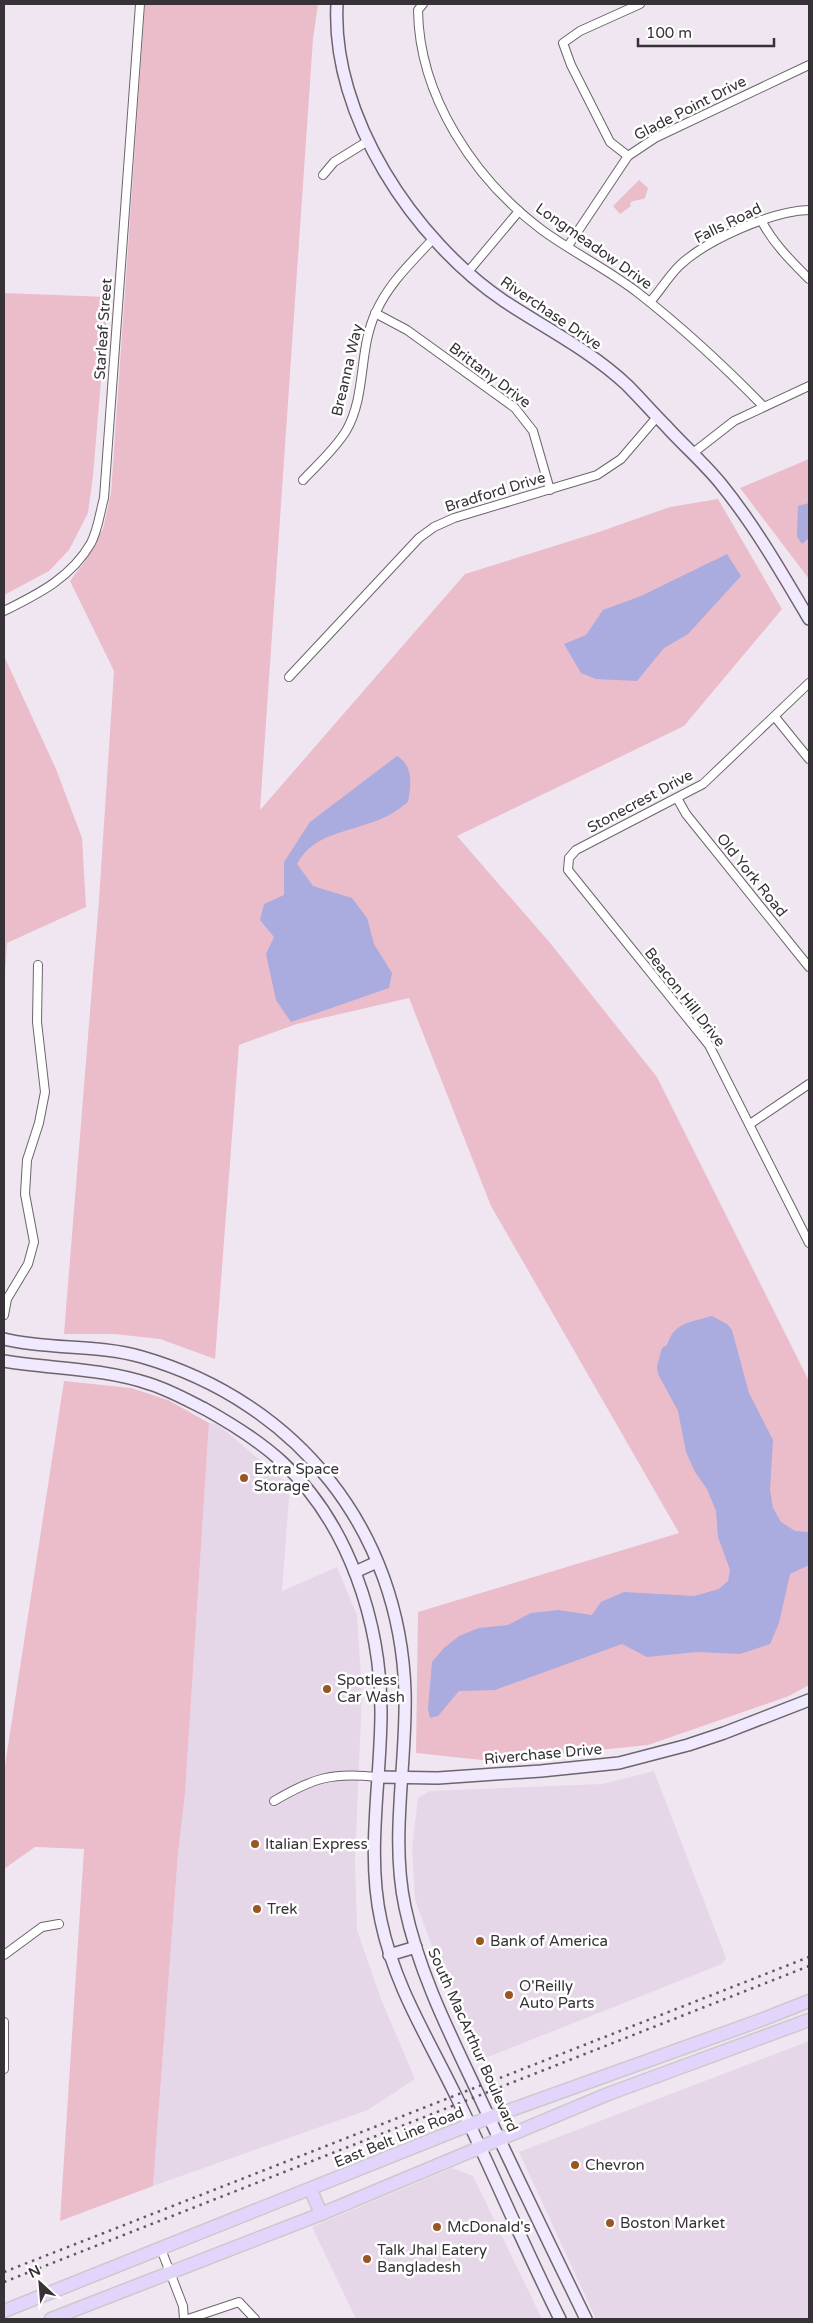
<svg xmlns="http://www.w3.org/2000/svg" width="813" height="2323" font-family="'Varela Round',sans-serif">
  <style>
    .built { fill: #e6d7e8 }
    .green { fill: #ebbdcb }
    .water { fill: #aaabde }
    .lines { fill: none; stroke-linecap: round; stroke-linejoin: round }
    .street-casing { stroke: #6d646e; stroke-width: 10 }
    .secondary-casing { stroke: #6d646e; stroke-width: 14 }
    .primary-casing { stroke: #cbcacb; stroke-width: 15 }
    .street { stroke: #fff; stroke-width: 8 }
    .secondary { stroke: #f1e9fd; stroke-width: 11 }
    .primary { stroke: #e3d4fb; stroke-width: 12 }
    .rail { stroke: #5f5960; stroke-width: 2.5; stroke-dasharray: 2.5 5; stroke-linecap: butt }
    .poi-dot { fill: #985624; stroke: #fff; stroke-width: 2 }
    .labels { text-anchor: middle; stroke-width: 5; stroke-linejoin: round; paint-order: stroke }
    .street-label { font-size: 15px; fill: #363237; stroke: #fff }
    .poi-label { font-size: 15px; fill: #363237; stroke: #fff; text-anchor: start }
  </style>
  <rect width="100%" height="100%" fill="#f0e6f1"/>
  <g class="built">
    <path d="M 209,1423 L 217,1424 L 290,1485 L 282,1591 L 337,1567 L 357,1615 L 362,1694 L 355,1859 L 357,1930 L 381,1999 L 415,2079 L 368,2110 L 153,2186 L 178,1854 L 185,1794 Z"/>
    <path d="M 654,1771 L 726,1958 L 722,1964 L 483,2059 L 438,1963 L 415,1900 L 412,1849 L 418,1798 L 430,1791 L 602,1784 Z"/>
    <path d="M 809,2041 L 809,2318 L 596,2319 L 519,2152 Z"/>
    <path d="M 452,2168 L 473,2176 L 542,2319 L 356,2319 L 312,2227 Z"/>
  </g>
  <g class="green">
    <path d="M 145,4 L 318,4 L 313,39 L 260,810 L 465,574 L 599,532 L 670,507 L 718,499 L 782,609 L 684,726 L 457,836 L 551,944 L 657,1077 L 809,1381 L 809,1685 L 789,1696 L 648,1745 L 491,1761 L 416,1753 L 418,1612 L 679,1533 L 491,1206 L 409,998 L 297,1024 L 239,1045 L 215,1359 L 160,1339 L 114,1334 L 64,1334 L 99,900 L 114,671 L 70,581 L 85,561 L 103,529 L 111,493 Z"/>
    <path d="M 639,180 L 648,188 L 645,198 C 640,201 635,199 630,203 L 631,206 L 620,214 L 613,206 Z"/>
    <path d="M 4,293 L 108,297 L 93,476 L 88,513 L 69,550 L 49,571 L 4,595 Z"/>
    <path d="M 809,459 L 809,579 L 740,488 Z"/>
    <path d="M 4,656 L 56,769 L 82,838 L 86,907 L 7,943 L 4,988 Z"/>
    <path d="M 64,1381 L 131,1388 L 168,1400 L 209,1423 L 185,1794 L 178,1854 L 153,2186 L 60,2221 L 84,1849 L 35,1847 L 4,1869 L 4,1772 Z"/>
  </g>
  <g class="water">
    <path d="M 809,503 L 809,538 L 802,544 L 797,537 L 798,506 Z"/>
    <path d="M 727,554 L 741,576 L 688,634 L 664,648 L 637,681 L 596,679 L 581,673 L 564,644 L 586,635 L 603,610 L 641,596 Z"/>
    <path d="M 397,756 C 414,766 411,785 408,802 C 401,807 393,814 385,817 C 355,832 314,831 297,864 L 313,886 L 352,898 L 367,918 L 374,944 L 392,973 L 389,988 L 291,1022 L 276,1000 L 266,954 L 274,937 L 260,920 L 264,904 L 284,895 L 284,862 L 310,822 Z"/>
    <path d="M 712,1316 L 727,1324 L 732,1330 L 749,1393 L 773,1440 L 770,1490 L 773,1508 L 781,1522 L 795,1531 L 809,1532 L 809,1565 L 790,1574 L 779,1623 L 770,1644 L 740,1654 L 697,1652 L 647,1657 L 622,1644 L 495,1690 L 459,1691 L 438,1716 L 430,1718 L 428,1709 L 432,1662 L 444,1648 L 459,1636 L 479,1628 L 508,1625 L 531,1613 L 558,1610 L 592,1615 L 601,1602 L 624,1592 L 694,1596 L 719,1589 L 728,1581 L 730,1570 L 718,1537 L 716,1511 L 707,1489 L 695,1472 L 686,1452 L 678,1411 L 658,1374 L 657,1366 L 662,1348 L 667,1345 C 674,1322 692,1322 712,1316 Z"/>
  </g>
  <g class="lines">
    <defs>
      <g id="street">
        <path d="M 423,4 L 418,10 C 419,96 474,179 542,230 C 572,252 607,269 637,292 C 682,327 723,365 763,406"/>
        <path d="M 628,156 L 610,142 L 571,65 L 563,43 L 580,31 L 640,4"/>
        <path d="M 323,175 L 334,162 L 368,141"/>
        <path d="M 761,220 C 773,243 790,260 809,279"/>
        <path d="M 568,246 L 628,156 L 655,138 L 809,65"/>
        <path d="M 467,273 L 519,211"/>
        <path d="M 650,302 C 660,291 668,277 679,266 C 706,240 772,211 809,210"/>
        <path d="M 375,313 L 407,330 L 515,408 L 533,431 L 550,490"/>
        <path d="M 693,453 L 734,421 L 809,386"/>
        <path d="M 303,480 C 317,465 335,449 346,431 C 367,395 358,349 376,312 C 389,283 411,263 432,240"/>
        <path d="M 4,611 C 38,594 71,578 91,543 C 98,530 100,512 104,498 L 140,4"/>
        <path d="M 289,677 L 419,538 L 434,527 L 454,518 L 597,475 L 621,459 L 657,417"/>
        <path d="M 809,683 L 703,784 L 576,850 L 569,858 L 568,870 L 709,1045 L 809,1243"/>
        <path d="M 775,717 L 809,759"/>
        <path d="M 677,798 L 686,814 L 809,967"/>
        <path d="M 750,1124 L 809,1084"/>
        <path d="M 4,1315 L 7,1299 L 28,1264 L 34,1242 L 25,1194 L 27,1160 L 39,1123 L 45,1092 L 37,1022 L 38,965"/>
        <path d="M 274,1801 C 313,1778 332,1772 377,1777"/>
        <path d="M 4,1955 L 42,1927 L 59,1924"/>
        <path d="M 4,2022 L 4,2069"/>
        <path d="M 161,2249 L 183,2306 L 184,2319"/>
        <path d="M 188,2319 L 239,2302 L 255,2319"/>
      </g>
      <g id="secondary">
        <path d="M 337,4 C 331,116 414,240 504,301 C 545,328 591,351 627,385 C 640,398 653,413 666,426 C 684,446 704,463 721,484 C 755,526 782,573 809,619"/>
        <path d="M 4,1339 C 49,1350 97,1344 142,1357 C 297,1402 400,1530 405,1692 C 407,1763 390,1837 405,1907 C 418,1969 447,2028 474,2085 C 510,2163 548,2241 586,2319"/>
        <path d="M 4,1361 C 52,1369 103,1368 150,1384 C 169,1390 187,1400 205,1409 C 232,1424 259,1441 281,1461 C 349,1523 381,1623 381,1712 C 381,1781 366,1853 381,1921 C 395,1987 427,2036 456,2096 C 492,2170 523,2245 560,2319"/>
        <path d="M 355,1572 L 377,1562"/>
        <path d="M 377,1777 L 438,1778 L 541,1771 L 619,1763 L 688,1745 L 724,1733 L 809,1700"/>
        <path d="M 389,1955 L 416,1947"/>
      </g>
      <g id="primary">
        <path d="M 311,2190 L 321,2214"/>
        <path d="M 4,2311 L 469,2125 L 761,2020 L 809,2001"/>
        <path d="M 51,2319 L 321,2214 L 608,2094 L 809,2020"/>
      </g>
    </defs>
    <use href="#street" class="street-casing"/>
    <use href="#secondary" class="secondary-casing"/>
    <use href="#primary" class="primary-casing"/>
    <use href="#street" class="street"/>
    <use href="#secondary" class="secondary"/>
    <use href="#primary" class="primary"/>
    <g class="rail">
      <path d="M 4,2272 L 809,1957"/>
      <path d="M 4,2282 L 809,1966"/>
    </g>
  </g>
  <g class="poi-dot">
    <circle cx="244" cy="1478" r="5"/>
    <circle cx="327" cy="1689" r="5"/>
    <circle cx="255" cy="1844" r="5"/>
    <circle cx="257" cy="1909" r="5"/>
    <circle cx="480" cy="1941" r="5"/>
    <circle cx="509" cy="1995" r="5"/>
    <circle cx="575" cy="2165" r="5"/>
    <circle cx="610" cy="2223" r="5"/>
    <circle cx="437" cy="2227" r="5"/>
    <circle cx="367" cy="2259" r="5"/>
  </g>
  <g class="labels">
    <g class="street-label">
      <text transform="translate(690 108) rotate(-27)" y="5">Glade Point Drive</text>
      <text transform="translate(728 223) rotate(-26)" y="5">Falls Road</text>
      <text transform="translate(594 246) rotate(35)" y="5">Longmeadow Drive</text>
      <text transform="translate(551 313) rotate(34)" y="5">Riverchase Drive</text>
      <text transform="translate(103 329) rotate(-86)" y="5">Starleaf Street</text>
      <text transform="translate(347 370) rotate(-77)" y="5">Breanna Way</text>
      <text transform="translate(490 375) rotate(37)" y="5">Brittany Drive</text>
      <text transform="translate(495 492) rotate(-17)" y="5">Bradford Drive</text>
      <text transform="translate(640 801) rotate(-28)" y="5">Stonecrest Drive</text>
      <text transform="translate(752 875) rotate(51)" y="5">Old York Road</text>
      <text transform="translate(685 997) rotate(52)" y="5">Beacon Hill Drive</text>
      <text transform="translate(543 1754) rotate(-5)" y="5">Riverchase Drive</text>
      <text transform="translate(473 2040) rotate(66)" y="5">South MacArthur Boulevard</text>
      <text transform="translate(399 2137) rotate(-22)" y="5">East Belt Line Road</text>
    </g>
    <g class="poi-label">
      <text x="254" y="1474">Extra Space<tspan x="254" dy="17">Storage</tspan></text>
      <text x="337" y="1685">Spotless<tspan x="337" dy="17">Car Wash</tspan></text>
      <text x="265" y="1849">Italian Express</text>
      <text x="267" y="1914">Trek</text>
      <text x="490" y="1946">Bank of America</text>
      <text x="519" y="1991">O'Reilly<tspan x="519" dy="17">Auto Parts</tspan></text>
      <text x="585" y="2170">Chevron</text>
      <text x="620" y="2228">Boston Market</text>
      <text x="447" y="2232">McDonald's</text>
      <text x="377" y="2255">Talk Jhal Eatery<tspan x="377" dy="17">Bangladesh</tspan></text>
    </g>
  </g>
  <rect width="813" height="2323" fill="none" stroke="#363237" stroke-width="10"/>
  <g transform="translate(40 2283) rotate(334)" stroke="#ffffff" stroke-width="4" paint-order="stroke">
  <path d="M0-4L9 19L0 12L-9 19Z" fill="#363237"/>
  <text y="-8" font-size="14" font-weight="bold" text-anchor="middle" fill="#363237">N</text>
  </g>
  <path d="M638 38v8h136v-8" fill="none" stroke="#363237" stroke-width="2.5"/>
  <text x="646" y="38" font-size="15" fill="#363237" stroke="#ffffff" stroke-width="4" paint-order="stroke">100 m</text>
</svg>
